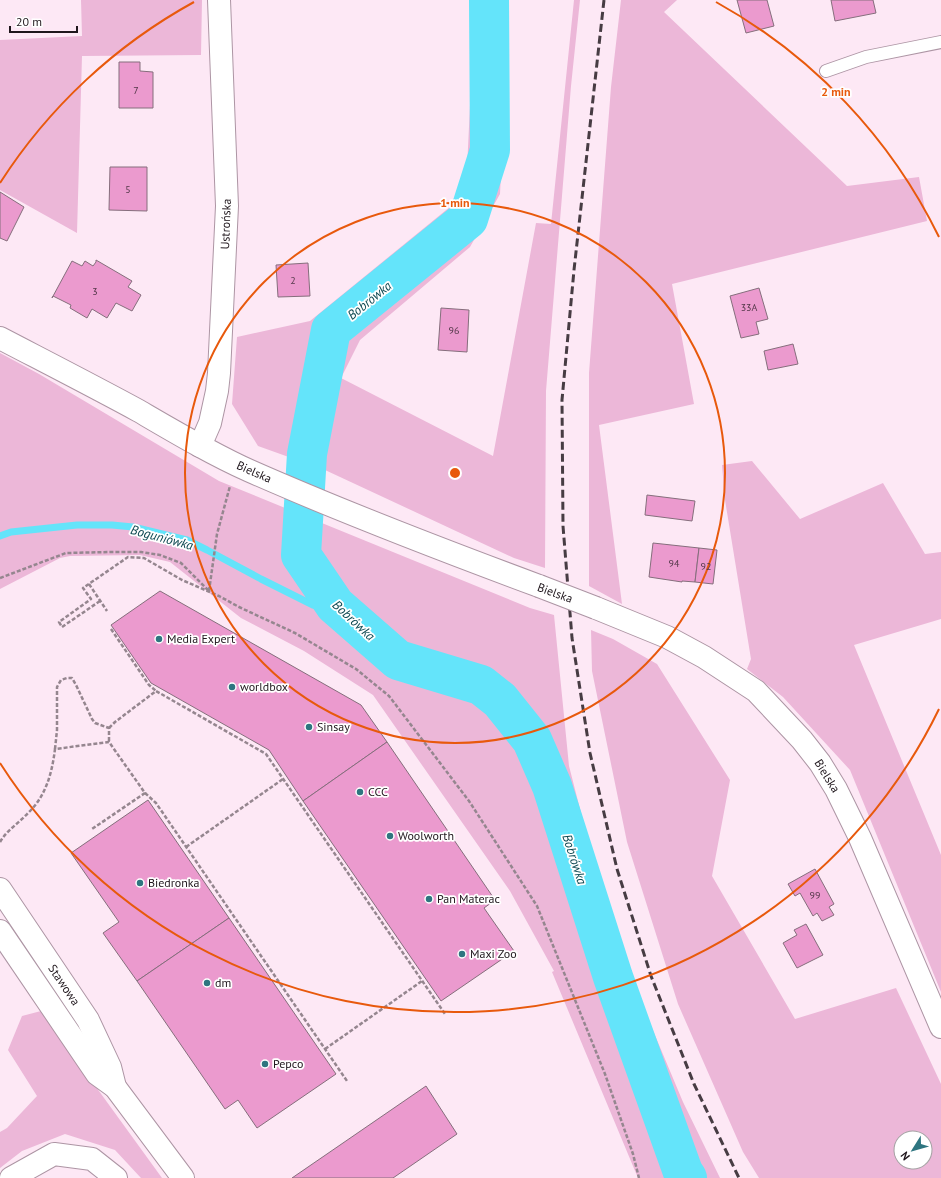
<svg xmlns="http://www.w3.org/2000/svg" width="941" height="1178" font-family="'PT Sans',sans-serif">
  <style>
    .green { fill: #ecb7d8; fill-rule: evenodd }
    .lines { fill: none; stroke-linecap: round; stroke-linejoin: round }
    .stream { stroke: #64e4fa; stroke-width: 7 }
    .river { stroke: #64e4fa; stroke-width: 40 }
    .building { fill: #eb9ace; stroke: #856e7c }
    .lane-casing { stroke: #ad95a4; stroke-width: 14 }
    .street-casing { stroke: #ad95a4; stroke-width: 24 }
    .secondary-casing { stroke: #ad95a4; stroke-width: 24 }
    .path { stroke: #95868f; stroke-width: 2.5; stroke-dasharray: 4 2; stroke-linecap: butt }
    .lane { stroke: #fff; stroke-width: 12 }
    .street { stroke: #fff; stroke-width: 22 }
    .secondary { stroke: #fff; stroke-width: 22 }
    .rail { stroke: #473c43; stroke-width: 3; stroke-dasharray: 8 4; stroke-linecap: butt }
    .secondary-bridge-casing { stroke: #ad95a4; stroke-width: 24; stroke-linecap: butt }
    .secondary-bridge { stroke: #fff; stroke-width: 22 }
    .ring { fill: none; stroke: #e8590c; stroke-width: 2 }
    .poi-dot { fill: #2e7580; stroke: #fff; stroke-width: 1.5 }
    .labels { text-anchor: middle; stroke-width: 3.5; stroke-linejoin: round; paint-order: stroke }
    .number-label { font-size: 10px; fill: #523748 }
    .street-label { font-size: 12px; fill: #1f161c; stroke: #fff }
    .poi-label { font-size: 12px; fill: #1f161c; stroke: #fff; text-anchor: start }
    .water-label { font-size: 13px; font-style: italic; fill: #0d4851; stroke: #fff }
    .centre { fill: #e8590c; stroke: #fff; stroke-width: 2 }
    .ring-label { font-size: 12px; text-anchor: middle; font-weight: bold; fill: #e8590c; stroke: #fff; stroke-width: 3.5; stroke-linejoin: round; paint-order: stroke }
  </style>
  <rect width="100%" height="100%" fill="#fde8f5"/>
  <g class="green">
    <path d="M 81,0 L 202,0 L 201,55 L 82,56 L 77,233 L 0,190 L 0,40 L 82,36 Z"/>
    <path d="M 475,0 L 509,0 L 500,194 L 470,247 L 360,340 L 341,378 L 493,456 L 536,223 L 551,224 L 574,0 L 580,0 L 571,86 L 546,391 L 545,568 L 514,558 L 325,470 L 258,446 L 232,404 L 237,337 L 310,321 L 456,202 L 467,169 Z"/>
    <path d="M 621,0 L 677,0 L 664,12 L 847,186 L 919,177 L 927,221 L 672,284 L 694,404 L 599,425 L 622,604 L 589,586 L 589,373 L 611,87 Z"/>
    <path d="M 0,353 L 39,374 L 219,481 L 530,608 L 554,615 L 569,766 L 600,887 L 636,990 L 683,1102 L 720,1178 L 638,1178 L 552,972 L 554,971 L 510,891 L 373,695 L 304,651 L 241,618 L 170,562 L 140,555 L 70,556 L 60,558 L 0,589 Z"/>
    <path d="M 752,461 L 800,519 L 883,483 L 925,554 L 941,552 L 941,619 L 854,645 L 941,855 L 941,992 L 850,770 L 783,697 L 747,669 L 751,659 L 725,500 L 722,465 Z"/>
    <path d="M 591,630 L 613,639 L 657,664 L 730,780 L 712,876 L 795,1019 L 896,988 L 941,1084 L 941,1178 L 759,1178 L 743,1152 L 678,1004 L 627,842 L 592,671 ZM 901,1138 L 925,1138 L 925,1162 L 901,1162 Z"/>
    <path d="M 41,1011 L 162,1178 L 141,1178 L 115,1150 L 65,1134 L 22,1151 L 0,1168 L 0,1132 L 7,1128 L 37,1096 L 8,1050 L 22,1016 Z"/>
  </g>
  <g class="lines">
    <path class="stream" d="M 0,536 L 11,532 L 77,525 L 112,525 L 133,527 L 187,540 L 207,550 L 261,579 L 313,605 L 325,608 L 335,605"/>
    <path class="river" d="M 489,0 L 490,150 L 468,219 L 331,330 L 307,454 L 301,555 L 335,605 L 398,660 L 481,685 L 500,700 L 532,740 L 552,786 L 613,977 L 683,1172 L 687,1178"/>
  </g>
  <g class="building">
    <path d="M 737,0 L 767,0 L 774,26 L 746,33 Z"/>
    <path d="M 831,0 L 873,0 L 876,13 L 835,21 Z"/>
    <path d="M 119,62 L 140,62 L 140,71 L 153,72 L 153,108 L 119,108 Z"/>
    <path d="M 110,167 L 147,167 L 147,211 L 109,210 Z"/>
    <path d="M 0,192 L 24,207 L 7,241 L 0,238 Z"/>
    <path d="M 96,260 L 132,281 L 128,287 L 141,295 L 132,311 L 116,303 L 107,318 L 92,309 L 87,318 L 70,308 L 71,305 L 53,296 L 52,298 L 72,261 L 82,266 L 85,261 L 93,266 L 96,262 Z"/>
    <path d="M 308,263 L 310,296 L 278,297 L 276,265 Z"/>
    <path d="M 759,288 L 768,319 L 756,322 L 759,334 L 741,338 L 730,296 Z"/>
    <path d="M 441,308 L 469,310 L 467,352 L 438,350 Z"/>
    <path d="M 793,344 L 798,364 L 768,370 L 764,351 Z"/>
    <path d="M 647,495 L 695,501 L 692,521 L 645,515 Z"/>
    <path d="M 653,543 L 699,548 L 695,582 L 682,581 L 682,582 L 649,577 Z"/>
    <path d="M 699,548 L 717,550 L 713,584 L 695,582 Z"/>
    <path d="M 160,591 L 361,705 L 387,742 L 303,801 L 269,750 L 151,683 L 111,625 Z"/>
    <path d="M 387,742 L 495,900 L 484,908 L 514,951 L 441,1001 L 303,801 Z"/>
    <path d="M 148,800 L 229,918 L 137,981 L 103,933 L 119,922 L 71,853 Z"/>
    <path d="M 815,869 L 834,904 L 829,907 L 834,915 L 822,921 L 817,913 L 813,916 L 800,893 L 795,896 L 788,884 Z"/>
    <path d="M 229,918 L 336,1074 L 257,1128 L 238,1100 L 225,1109 L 137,981 Z"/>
    <path d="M 806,924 L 823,955 L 797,968 L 783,943 L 797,935 L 794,930 Z"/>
    <path d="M 426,1086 L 457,1134 L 393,1178 L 292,1178 Z"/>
  </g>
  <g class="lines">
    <defs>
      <path id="lane" d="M 826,71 L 866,57 L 941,42"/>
      <path id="street" d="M 11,1178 L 54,1154 L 92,1159 L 116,1178"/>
      <g id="secondary">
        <path d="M 0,338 C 46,362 93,386 139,411 C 175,432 212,454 250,471 C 345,513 442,550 539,586"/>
        <path d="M 200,446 L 210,423 L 217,391 L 219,373 L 227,206 L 219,0"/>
        <path d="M 596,608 L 667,637 L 704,657 L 756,691 L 802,740 L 820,763 L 836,789 L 860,838 L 941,1027"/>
        <path d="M 0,889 L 88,1020 L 110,1067 L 115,1087"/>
        <path d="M 0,931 L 97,1074 L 115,1087 L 183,1178"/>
      </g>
    </defs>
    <use href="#lane" class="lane-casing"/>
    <use href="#street" class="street-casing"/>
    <use href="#secondary" class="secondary-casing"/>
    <g class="path">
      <path d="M 0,578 L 66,553 L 111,552 L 141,552 L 160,555 L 181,563 L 208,590"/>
      <path d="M 89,584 L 107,611"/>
      <path d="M 209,591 L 217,534 L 230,486"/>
      <path d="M 100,601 L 62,627 L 59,622 L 91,599 L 83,588 L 128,557 L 144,558 L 182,580 L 219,596 L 239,607 L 295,633 L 356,669 L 389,696 L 469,801 L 537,906 L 605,1074 L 633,1154 L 639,1178"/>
      <path d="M 111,629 L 149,685 L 156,691"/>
      <path d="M 109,728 L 115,722 L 156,691 L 266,754 L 445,1014"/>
      <path d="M 55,749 L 57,730 L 57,687 L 61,680 L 67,678 L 72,678 L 76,685 L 92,719 L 95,723 L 109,728 L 109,742"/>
      <path d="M 145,793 L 156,803 L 347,1081"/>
      <path d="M 0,842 C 7,830 19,823 28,813 C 46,796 52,773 55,749 L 109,742 L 145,793 L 92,829"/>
      <path d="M 186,847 L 283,779"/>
      <path d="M 325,1049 L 422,981"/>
    </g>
    <use href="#lane" class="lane"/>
    <use href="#street" class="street"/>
    <use href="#secondary" class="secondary"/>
    <path class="rail" d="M 604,0 L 574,270 L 562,400 L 563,526 L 572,638 L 590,753 L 617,869 L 651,976 L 694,1084 L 739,1178"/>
    <defs>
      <path id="secondary-bridge" d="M 539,586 L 596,608"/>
    </defs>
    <use href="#secondary-bridge" class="secondary-bridge-casing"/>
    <use href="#secondary-bridge" class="secondary-bridge"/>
  </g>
  <g class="ring">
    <circle cx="455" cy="473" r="270"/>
    <path d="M939 709A539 539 0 0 1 0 763M0 183A539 539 0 0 1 194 2M716 2A539 539 0 0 1 939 237"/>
  </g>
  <g class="poi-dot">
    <circle cx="159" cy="639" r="4"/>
    <circle cx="232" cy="687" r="4"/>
    <circle cx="309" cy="727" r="4"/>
    <circle cx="360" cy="792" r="4"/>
    <circle cx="390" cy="836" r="4"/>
    <circle cx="140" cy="883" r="4"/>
    <circle cx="429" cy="899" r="4"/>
    <circle cx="462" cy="954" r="4"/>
    <circle cx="207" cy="983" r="4"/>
    <circle cx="265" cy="1064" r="4"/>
  </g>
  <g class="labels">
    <g class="number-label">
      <text x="136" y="94">7</text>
      <text x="128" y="193">5</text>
      <text x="293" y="284">2</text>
      <text x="95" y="295">3</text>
      <text x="749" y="311">33A</text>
      <text x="454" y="334">96</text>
      <text x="674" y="567">94</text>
      <text x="706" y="570">92</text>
      <text x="815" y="899">99</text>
    </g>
    <g class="street-label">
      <text transform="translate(226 224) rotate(-88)" y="4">Ustrońska</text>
      <text transform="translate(254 472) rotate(24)" y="4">Bielska</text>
      <text transform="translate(555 593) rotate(20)" y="4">Bielska</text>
      <text transform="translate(827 776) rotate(58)" y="4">Bielska</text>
      <text transform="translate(64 985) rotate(56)" y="4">Stawowa</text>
    </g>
    <g class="poi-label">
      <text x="167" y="643">Media Expert</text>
      <text x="240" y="691">worldbox</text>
      <text x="317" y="731">Sinsay</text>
      <text x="368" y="796">CCC</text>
      <text x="398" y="840">Woolworth</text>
      <text x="148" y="887">Biedronka</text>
      <text x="437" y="903">Pan Materac</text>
      <text x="470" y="958">Maxi Zoo</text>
      <text x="215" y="987">dm</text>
      <text x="273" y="1068">Pepco</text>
    </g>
    <g class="water-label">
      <text transform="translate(369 300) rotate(-39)" y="5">Bobrówka</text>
      <text transform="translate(162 537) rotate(15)" y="5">Boguniówka</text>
      <text transform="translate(354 620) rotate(43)" y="5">Bobrówka</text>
      <text transform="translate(575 859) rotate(72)" y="5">Bobrówka</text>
    </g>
  </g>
  <circle cx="455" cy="473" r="6" class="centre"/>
  <g class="ring-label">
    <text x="836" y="96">2 min</text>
    <text x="455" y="207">1 min</text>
  </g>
  <g transform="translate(913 1150) rotate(233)"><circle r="19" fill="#ffffff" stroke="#a5a2a4"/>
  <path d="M0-3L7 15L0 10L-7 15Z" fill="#2e7580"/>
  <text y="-6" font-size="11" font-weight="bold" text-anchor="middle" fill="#1f161c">N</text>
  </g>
  <path d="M10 26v6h67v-6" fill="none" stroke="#1f161c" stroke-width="2"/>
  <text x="16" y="26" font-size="12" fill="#1f161c" stroke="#ffffff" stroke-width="3" paint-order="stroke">20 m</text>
</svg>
